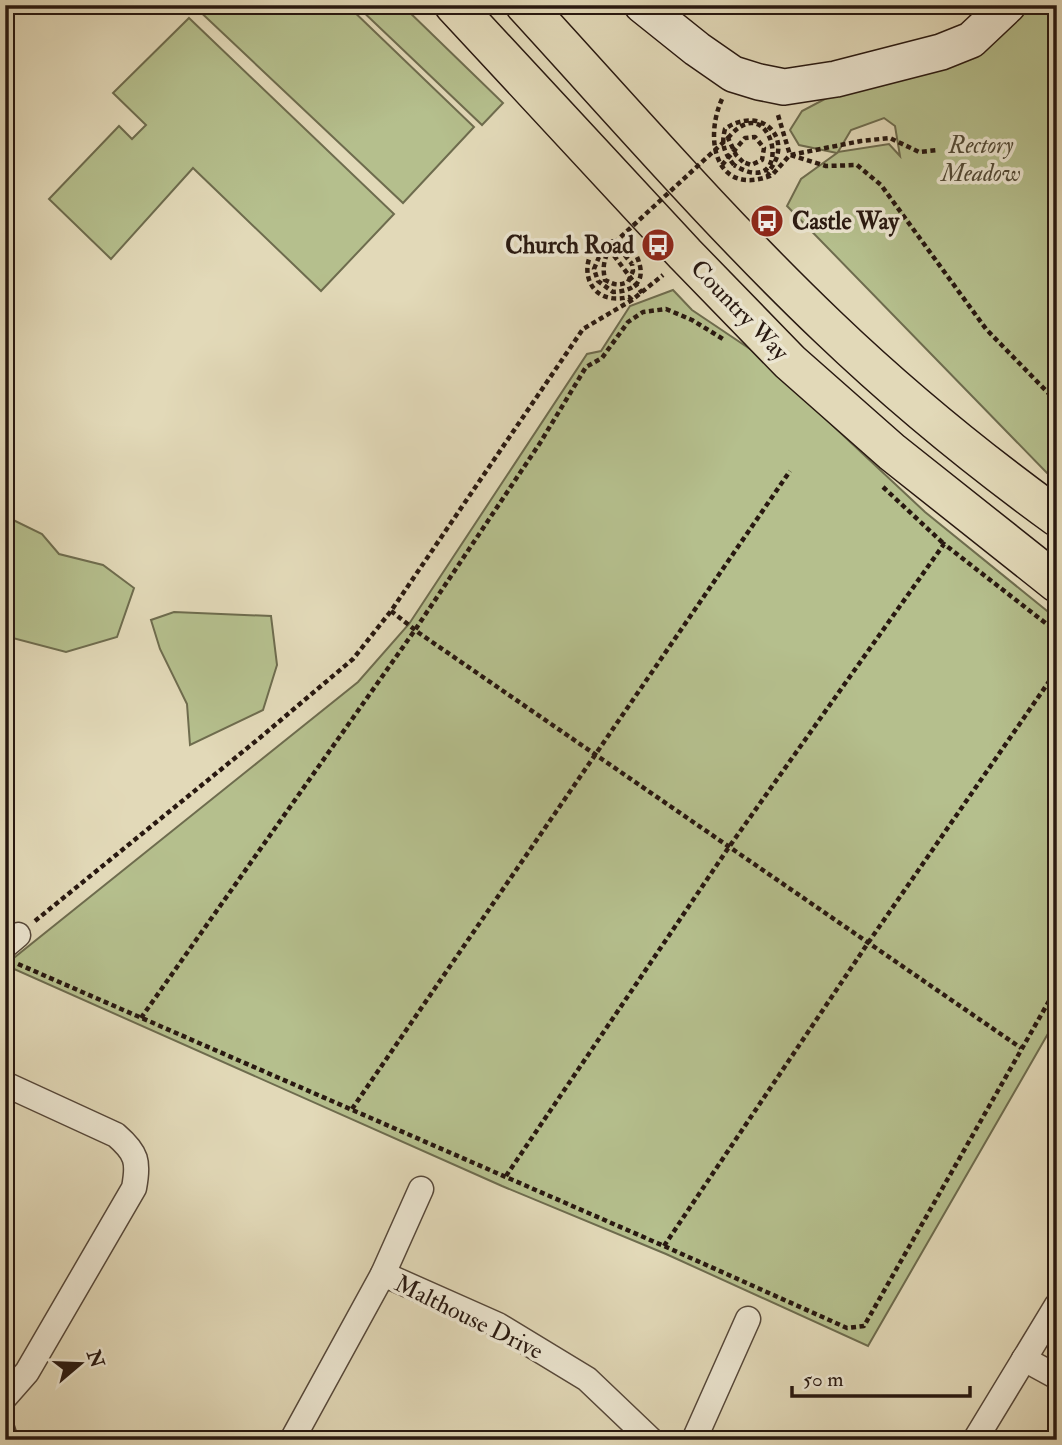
<svg xmlns="http://www.w3.org/2000/svg" width="1062" height="1445" font-family="'IM FELL Double Pica',serif">
  <style>
    .green { fill: #b5bf8d; stroke: #6e6c4e; stroke-width: 2; fill-rule: evenodd }
    .lines { fill: none; stroke-linecap: round; stroke-linejoin: round }
    .lane-casing { stroke: #56483a; stroke-width: 15 }
    .street-casing { stroke: #56483a; stroke-width: 27 }
    .secondary-casing { stroke: #281810; stroke-width: 38 }
    .highway-casing { stroke: #281810; stroke-width: 41 }
    .path { stroke: #281810; stroke-width: 4.5; stroke-dasharray: 5 3.5; stroke-linecap: butt }
    .lane { stroke: #ece6d1; stroke-width: 12 }
    .street { stroke: #ece6d1; stroke-width: 24 }
    .secondary { stroke: #ece6d1; stroke-width: 35 }
    .highway { stroke: #e2d9b8; stroke-width: 38 }
    .path-bridge { stroke: #281810; stroke-width: 4.5; stroke-dasharray: 5 3.5; stroke-linecap: butt }
    .labels { text-anchor: middle; stroke-width: 7; stroke-linejoin: round; paint-order: stroke }
    .park-label { font-size: 24px; font-style: italic; fill: #524a36; stroke: #ece6d1 }
    .poi-label { font-size: 24px; font-weight: bold; fill: #281810; stroke: #ece6d1; text-anchor: start }
    .street-label { font-size: 24px; fill: #281810; stroke: #ece6d1 }
  </style>
  <rect width="100%" height="100%" fill="#e2d9b8"/>
  <filter id="stains"><feTurbulence type="fractalNoise" baseFrequency=".00286" numOctaves="4"/><feColorMatrix values="0 0 0 0 .2 0 0 0 0 .09 0 0 0 0 .02 0 0 0 .5 -.17"/></filter>
  <radialGradient id="worn" r=".72"><stop offset=".6" stop-color="#630" stop-opacity="0"/><stop offset="1" stop-color="#630" stop-opacity=".3"/></radialGradient>
  <g class="green">
    <path d="M 193,5 L 347,5 L 474,127 L 403,203 Z"/>
    <path d="M 356,5 L 402,5 L 503,103 L 482,125 Z"/>
    <path d="M 1029,5 L 1057,5 L 1057,480 L 1047,473 L 787,206 L 801,179 L 837,153 L 799,145 L 790,130 L 802,111 L 880,70 L 988,46 ZM 884,118 L 895,126 L 900,156 L 889,144 L 838,152 L 851,130 Z"/>
    <path d="M 189,18 L 394,214 L 321,291 L 193,168 L 111,259 L 49,199 L 119,126 L 132,139 L 146,125 L 113,93 Z"/>
    <path d="M 673,290 L 692,310 L 753,351 L 925,512 L 1057,619 L 1057,1018 L 868,1346 L 666,1254 L 502,1186 L 5,965 L 358,682 L 409,624 L 587,354 L 601,351 L 630,306 Z"/>
    <path d="M 5,516 L 42,534 L 59,554 L 103,565 L 134,588 L 117,637 L 66,652 L 5,636 Z"/>
    <path d="M 174,612 L 271,616 L 277,665 L 263,710 L 190,745 L 187,704 L 160,649 L 151,620 Z"/>
  </g>
  <g class="lines">
    <defs>
      <path id="lane" d="M 5,1418 L 12,1440"/>
      <g id="street">
        <path d="M 5,946 L 18,935"/>
        <path d="M 5,1084 L 116,1135 C 137,1153 139,1162 134,1188 L 27,1372 L 5,1397"/>
        <path d="M 383,1274 L 498,1325 L 587,1379 L 651,1440"/>
        <path d="M 1024,1359 L 1057,1377"/>
        <path d="M 292,1440 L 383,1274 L 421,1189"/>
        <path d="M 694,1440 L 748,1319"/>
        <path d="M 975,1440 L 1057,1305"/>
      </g>
      <path id="secondary" d="M 642,5 L 697,49 L 733,74 L 759,82 L 784,87 L 836,79 L 941,52 L 971,40 L 1008,5"/>
      <g id="highway">
        <path d="M 454,5 L 685,254 L 790,362 L 892,452 L 1057,583"/>
        <path d="M 525,5 C 624,113 721,225 828,327 C 899,395 977,459 1057,517"/>
      </g>
    </defs>
    <use href="#lane" class="lane-casing"/>
    <use href="#street" class="street-casing"/>
    <use href="#secondary" class="secondary-casing"/>
    <use href="#highway" class="highway-casing"/>
    <g class="path">
      <path d="M 722,99 C 704,139 715,196 770,176"/>
      <path d="M 778,115 L 790,155 L 826,166 L 857,165 L 881,185 L 986,329 L 1057,402"/>
      <path d="M 728,138 C 774,82 797,204 734,165"/>
      <path d="M 722,165 L 745,138 L 755,137 L 764,148 L 762,160 L 751,165 L 743,162"/>
      <path d="M 767,173 L 770,176 L 773,174 L 790,155 L 861,141 L 890,138 L 919,152 L 938,150"/>
      <path d="M 614,242 L 632,264"/>
      <path d="M 607,254 L 612,253 L 642,293"/>
      <path d="M 632,300 L 629,297 C 571,311 577,225 626,244 L 637,257"/>
      <path d="M 883,487 L 944,544"/>
      <path d="M 391,611 L 419,633 L 1021,1048"/>
      <path d="M 35,921 L 262,736 L 353,659 L 391,611 L 583,329 L 632,300 L 663,275"/>
      <path d="M 18,964 L 664,1246 L 847,1328 L 864,1326 L 1057,987"/>
      <path d="M 141,1018 L 415,630 L 540,443 L 586,367 L 602,358 L 628,322 L 643,312 L 666,309 L 692,320 L 723,339"/>
      <path d="M 352,1109 L 790,471"/>
      <path d="M 506,1176 L 729,847 L 944,544 L 1057,632"/>
      <path d="M 664,1246 L 868,943 L 1057,670"/>
    </g>
    <use href="#lane" class="lane"/>
    <use href="#street" class="street"/>
    <use href="#secondary" class="secondary"/>
    <use href="#highway" class="highway"/>
    <g class="path-bridge">
      <path d="M 734,165 C 724,152 721,145 725,129 C 762,103 797,141 767,173"/>
      <path d="M 607,254 C 603,264 603,270 605,280 C 615,285 618,286 628,282 L 633,271 L 632,264"/>
      <path d="M 637,257 C 647,280 636,291 613,292 L 598,281 L 594,269 L 599,257 L 728,138 L 736,155 L 743,162"/>
    </g>
  </g>
  <defs>
    <symbol id="bus-disc" viewBox="-11 -11 22 22"><circle r="9.5" fill="#8f2418" stroke="#ece6d1"/><path d="M-5-6H5V4H4V6H2V4H-2V6H-4V4H-5ZM-3.5-4V0h7V-4ZM-3.5 1.2v1.5H-2V1.2ZM2 1.2v1.5H3.5V1.2Z" fill="#fff"/></symbol>
  </defs>
  <g fill-rule="evenodd">
    <use href="#bus-disc" x="748" y="202" width="38" height="38"/>
    <use href="#bus-disc" x="639" y="226" width="38" height="38"/>
  </g>
  <g class="labels">
    <g class="park-label">
      <text x="981" y="153">Rectory<tspan x="981" dy="28">Meadow</tspan></text>
    </g>
    <g class="poi-label">
      <text x="792" y="229">Castle Way</text>
      <text x="634" y="253" text-anchor="end">Church Road</text>
    </g>
    <g class="street-label">
      <text transform="translate(740 310) rotate(46)" y="8">Country Way</text>
      <text transform="translate(469 1317) rotate(26)" y="8">Malthouse Drive</text>
    </g>
  </g>
  <rect width="1062" height="1445" fill="none" stroke="#e2d9b8" stroke-width="28"/>
  <rect x="7" y="7" width="1048" height="1431" fill="none" stroke="#281810" stroke-width="3.5"/>
  <rect x="14" y="14" width="1034" height="1417" fill="none" stroke="#281810" stroke-width="2"/>
  <g transform="translate(80 1364) rotate(71)" stroke="#ece6d1" stroke-width="5" paint-order="stroke">
  <path d="M0-5L12 26L0 18L-12 26Z" fill="#281810"/>
  <text y="-10" font-size="19" font-weight="bold" text-anchor="middle" fill="#281810">N</text>
  </g>
  <path d="M792 1386v10h178v-10" fill="none" stroke="#281810" stroke-width="3.5"/>
  <text x="803" y="1386" font-size="21" fill="#281810" stroke="#ece6d1" stroke-width="5" paint-order="stroke">50 m</text>
  <rect width="100%" height="100%" filter="url(#stains)"/>
  <rect width="100%" height="100%" fill="url(#worn)"/>
</svg>
